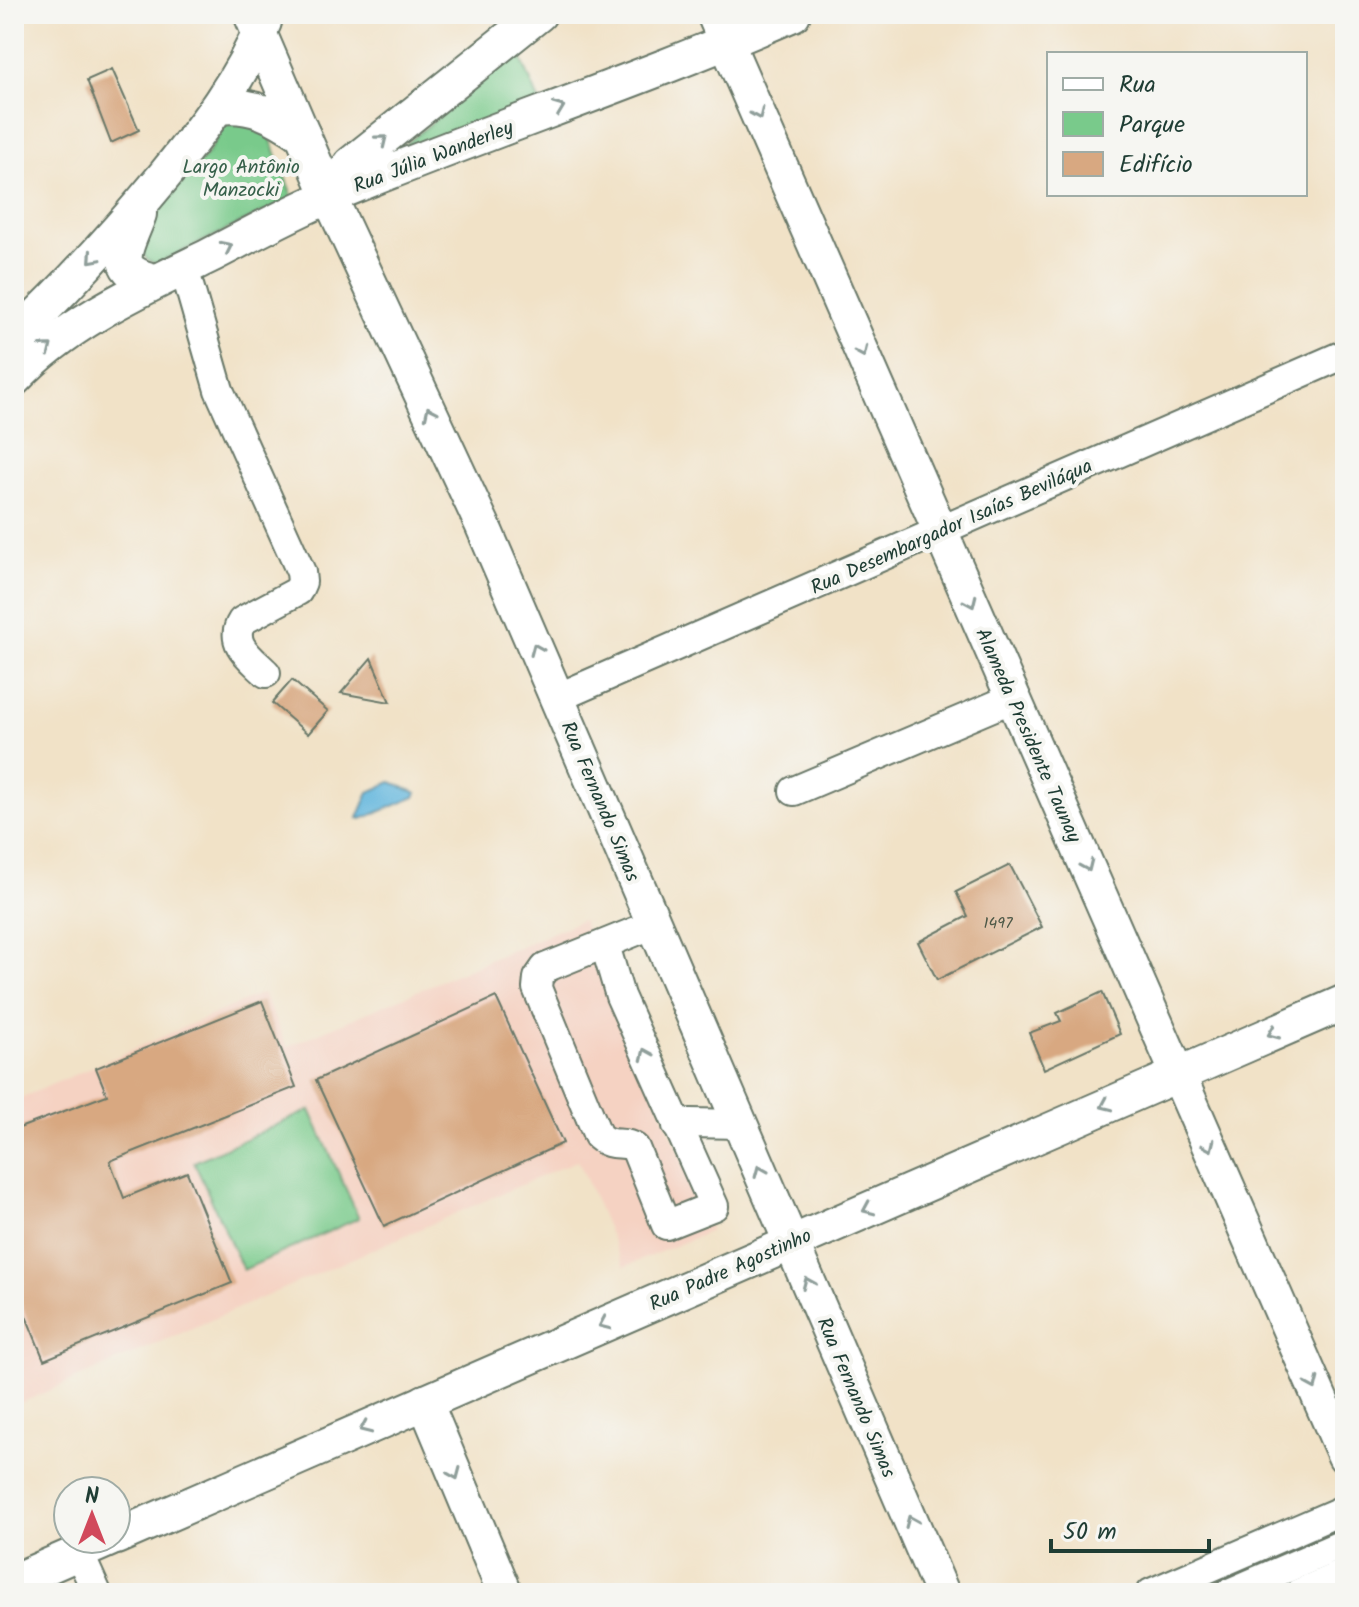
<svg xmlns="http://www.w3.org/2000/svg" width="1359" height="1607" font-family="Kalam,sans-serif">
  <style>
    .built { fill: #f5d2c2 }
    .green { fill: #79ca8b; stroke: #4c8460; stroke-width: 2 }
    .water { fill: #61b5dd; stroke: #407988; stroke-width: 2 }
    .building { fill: #d8a881 }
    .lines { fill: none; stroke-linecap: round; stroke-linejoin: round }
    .minor-casing { stroke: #687767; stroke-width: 32 }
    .major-casing { stroke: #687767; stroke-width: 38 }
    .minor { stroke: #fff; stroke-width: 28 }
    .major { stroke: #fff; stroke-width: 34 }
    .oneway { stroke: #8f9e9a }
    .labels { text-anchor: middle; stroke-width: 8; stroke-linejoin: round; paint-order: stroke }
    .number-label { font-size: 16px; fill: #4d5847 }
    .street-label { font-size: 20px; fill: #1f3d34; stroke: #f6f6f2 }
    .park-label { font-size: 20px; fill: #36604a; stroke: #f6f6f2 }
  </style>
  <rect width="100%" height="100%" fill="#f6f6f2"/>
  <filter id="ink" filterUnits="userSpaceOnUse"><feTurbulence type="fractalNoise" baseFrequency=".0125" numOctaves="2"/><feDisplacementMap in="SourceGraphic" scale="16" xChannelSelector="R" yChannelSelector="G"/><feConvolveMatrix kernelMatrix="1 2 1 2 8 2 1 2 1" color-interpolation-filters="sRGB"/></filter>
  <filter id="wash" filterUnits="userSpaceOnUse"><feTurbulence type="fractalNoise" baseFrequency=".006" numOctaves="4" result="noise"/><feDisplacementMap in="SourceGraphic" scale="32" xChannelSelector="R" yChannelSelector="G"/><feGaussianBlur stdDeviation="1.8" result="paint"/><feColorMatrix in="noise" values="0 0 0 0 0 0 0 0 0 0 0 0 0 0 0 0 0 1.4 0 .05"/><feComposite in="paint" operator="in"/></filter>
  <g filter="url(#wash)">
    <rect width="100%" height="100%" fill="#f1e2c7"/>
    <path class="built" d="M 582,920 L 711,1231 L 624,1267 L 578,1160 L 14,1406 L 14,1101 L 263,993 L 287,1047 Z"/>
    <g class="green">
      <path d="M 518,51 L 540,103 L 359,183 Z"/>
      <path d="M 249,82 L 293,198 L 156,264 L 147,259 L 140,250 L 150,219 L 208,153 Z"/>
      <path d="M 310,1110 L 359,1218 L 243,1270 L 194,1162 Z"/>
    </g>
    <path class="water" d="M 391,782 L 417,793 L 415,797 L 362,819 L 358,818 L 369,792 Z"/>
    <g id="blocks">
      <g class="building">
        <path d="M 112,69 L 139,130 L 111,143 L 87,80 Z"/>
        <path d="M 371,658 L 390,702 L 341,693 Z"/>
        <path d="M 292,680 L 328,711 L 308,734 L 272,703 Z"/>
        <path d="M 1010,865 L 1042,927 L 937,980 L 918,942 L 968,916 L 956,892 Z"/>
        <path d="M 1102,992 L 1120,1034 L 1044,1069 L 1029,1033 L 1061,1021 L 1057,1013 Z"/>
        <path d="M 496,997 L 563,1143 L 384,1226 L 316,1080 Z"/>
        <path d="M 262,1001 L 296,1087 L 110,1161 L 124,1198 L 187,1172 L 232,1283 L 44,1360 L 14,1287 L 14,1130 L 107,1095 L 96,1068 Z"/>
      </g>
    </g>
  </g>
  <g filter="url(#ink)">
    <use href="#blocks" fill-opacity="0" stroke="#687767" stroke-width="2"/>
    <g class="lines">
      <defs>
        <g id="minor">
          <path d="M 184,268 L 219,390 L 301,572 L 302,582 L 298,591 L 242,621 C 228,643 251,658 266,673"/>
          <path d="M 557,698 L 1345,354"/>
          <path d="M 794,791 L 1013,698"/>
          <path d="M 605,945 L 620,996 L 714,1206 L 666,1225 L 635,1148 C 622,1139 613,1149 598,1136 L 537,988 L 538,978 L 545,968 L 654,924"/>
          <path d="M 677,1126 L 690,1123 L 740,1124"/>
          <path d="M 79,1553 L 97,1593"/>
          <path d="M 1151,1593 L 1345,1509"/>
          <path d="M 1229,1593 L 1345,1543"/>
          <path d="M 1299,1593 L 1345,1573"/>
        </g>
        <g id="major">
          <path d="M 251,14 L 329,196 L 482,524 L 942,1593"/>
          <path d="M 714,14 L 1345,1456"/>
          <path d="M 219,107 C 252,103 276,116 303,135"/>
          <path d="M 330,196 L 351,164 L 539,14"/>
          <path d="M 139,214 C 127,248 108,270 154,281"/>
          <path d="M 14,338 C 68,287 117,233 164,176 C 203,128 241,80 264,22"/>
          <path d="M 14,379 C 66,323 139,290 207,257 C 248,236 289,213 332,195 C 484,132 641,80 793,14"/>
          <path d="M 425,1402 L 505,1593"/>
          <path d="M 116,1537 L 1345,1002"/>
          <path d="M 14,1581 L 110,1539"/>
        </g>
      </defs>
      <use href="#minor" class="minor-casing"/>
      <use href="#major" class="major-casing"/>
      <use href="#minor" class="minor"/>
      <use href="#major" class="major"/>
    </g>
    <defs><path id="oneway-chevron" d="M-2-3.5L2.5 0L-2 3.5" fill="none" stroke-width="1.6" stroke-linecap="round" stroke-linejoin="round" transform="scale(2)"/></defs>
    <g class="oneway">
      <use href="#oneway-chevron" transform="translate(559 108) rotate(-21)"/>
      <use href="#oneway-chevron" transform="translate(758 114) rotate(66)"/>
      <use href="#oneway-chevron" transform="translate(382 140) rotate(-39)"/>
      <use href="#oneway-chevron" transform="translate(227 247) rotate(-26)"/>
      <use href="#oneway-chevron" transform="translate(93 258) rotate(132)"/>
      <use href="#oneway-chevron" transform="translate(47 348) rotate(-39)"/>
      <use href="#oneway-chevron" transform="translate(862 352) rotate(66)"/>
      <use href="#oneway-chevron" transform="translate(430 412) rotate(-115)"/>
      <use href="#oneway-chevron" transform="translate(971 602) rotate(66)"/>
      <use href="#oneway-chevron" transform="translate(536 649) rotate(-113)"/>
      <use href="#oneway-chevron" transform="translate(1087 866) rotate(66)"/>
      <use href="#oneway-chevron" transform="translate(1273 1033) rotate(157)"/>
      <use href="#oneway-chevron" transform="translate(646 1054) rotate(-114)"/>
      <use href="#oneway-chevron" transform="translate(1106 1105) rotate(156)"/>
      <use href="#oneway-chevron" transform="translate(1209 1146) rotate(66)"/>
      <use href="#oneway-chevron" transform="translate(760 1171) rotate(-113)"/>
      <use href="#oneway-chevron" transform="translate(868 1209) rotate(156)"/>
      <use href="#oneway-chevron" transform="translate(808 1283) rotate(-113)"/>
      <use href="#oneway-chevron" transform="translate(604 1324) rotate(156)"/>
      <use href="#oneway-chevron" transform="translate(1313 1384) rotate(66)"/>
      <use href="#oneway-chevron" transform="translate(365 1428) rotate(156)"/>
      <use href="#oneway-chevron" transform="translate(455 1474) rotate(67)"/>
      <use href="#oneway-chevron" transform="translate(911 1521) rotate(-113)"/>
    </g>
  </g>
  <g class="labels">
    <g class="number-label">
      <text x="998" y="928">1497</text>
    </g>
    <g class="street-label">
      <text transform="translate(433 156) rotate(-21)" y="7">Rua Júlia Wanderley</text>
      <text transform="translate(951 526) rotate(-24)" y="7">Rua Desembargador Isaías Beviláqua</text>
      <text transform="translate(1029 735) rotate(66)" y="7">Alameda Presidente Taunay</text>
      <text transform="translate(601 801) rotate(67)" y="7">Rua Fernando Simas</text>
      <text transform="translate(730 1269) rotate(-24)" y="7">Rua Padre Agostinho</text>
      <text transform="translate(857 1397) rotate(67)" y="7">Rua Fernando Simas</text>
    </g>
    <g class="park-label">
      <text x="241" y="173">Largo Antônio<tspan x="241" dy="23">Manzocki</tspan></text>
    </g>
  </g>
  <rect width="1359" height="1607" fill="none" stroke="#f6f6f2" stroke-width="48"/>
  <rect x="1047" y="52" width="260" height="144" fill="#f6f6f2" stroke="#a0aca6" stroke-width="2"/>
  <rect x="1063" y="78" width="40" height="12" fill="#ffffff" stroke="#a0aca6" stroke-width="2"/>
  <text x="1119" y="92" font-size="24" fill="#1f3d34">Rua</text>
  <rect x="1063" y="112" width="40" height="24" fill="#79ca8b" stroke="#a0aca6" stroke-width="2"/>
  <text x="1119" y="132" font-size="24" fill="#1f3d34">Parque</text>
  <rect x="1063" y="152" width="40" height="24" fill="#d8a881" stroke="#a0aca6" stroke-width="2"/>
  <text x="1119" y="172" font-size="24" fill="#1f3d34">Edifício</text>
  <g transform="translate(92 1515)"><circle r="38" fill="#f6f6f2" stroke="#a0aca6" stroke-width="2"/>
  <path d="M0-6L14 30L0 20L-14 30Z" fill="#d1495b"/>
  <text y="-12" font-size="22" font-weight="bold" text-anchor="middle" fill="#1f3d34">N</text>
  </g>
  <path d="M1051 1539v12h158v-12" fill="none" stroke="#1f3d34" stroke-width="4"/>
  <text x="1063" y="1539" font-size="24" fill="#1f3d34" stroke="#f6f6f2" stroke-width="6" paint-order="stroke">50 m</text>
</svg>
